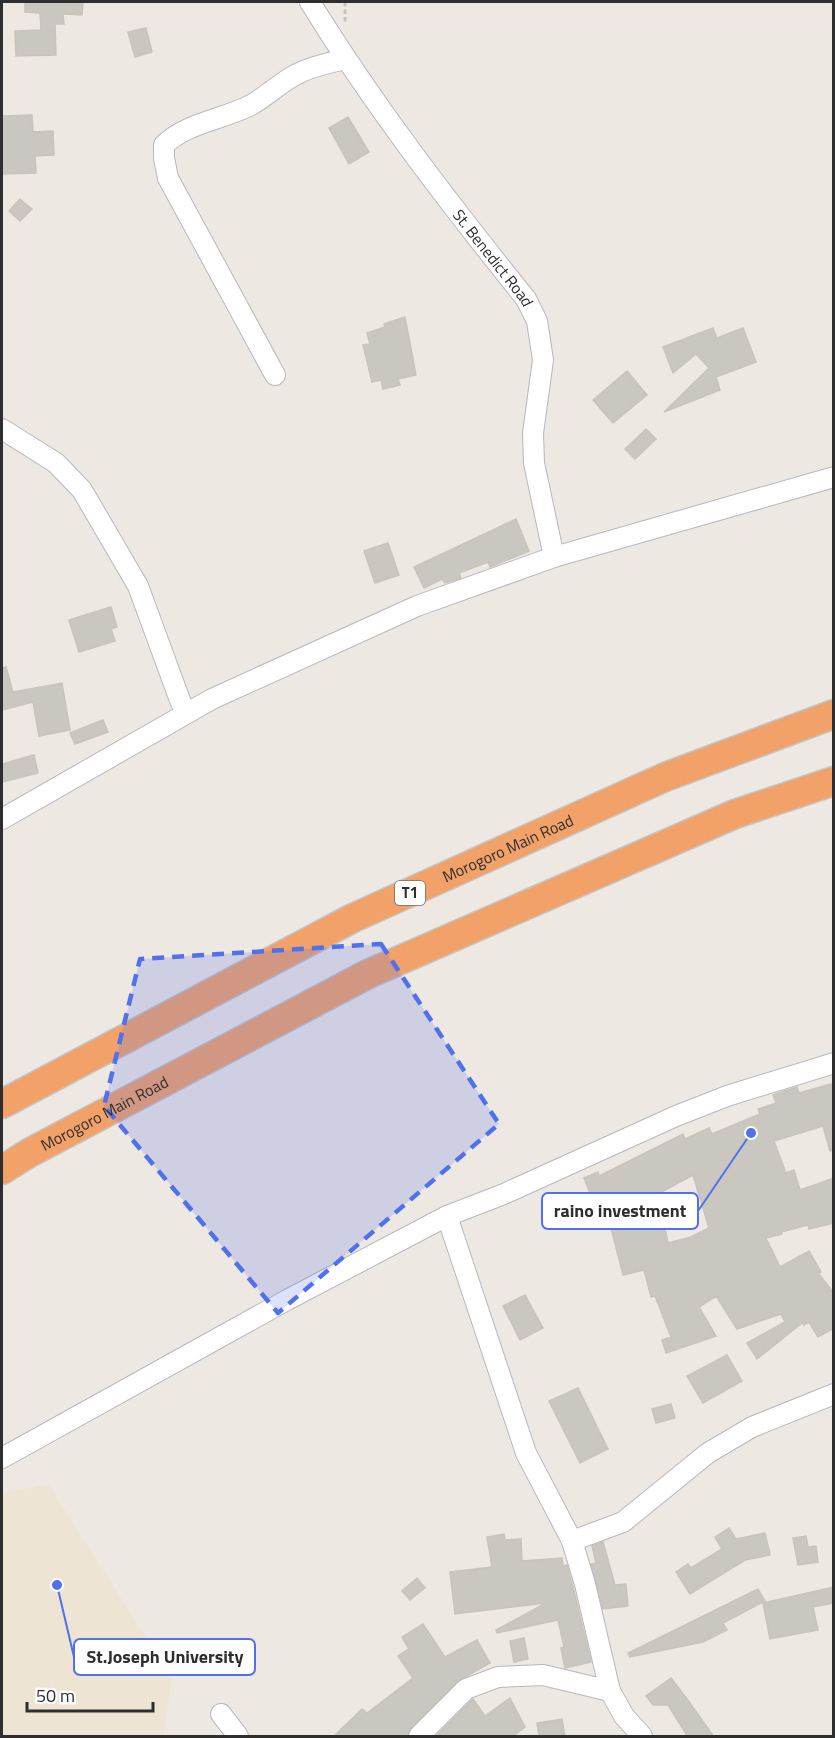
<svg xmlns="http://www.w3.org/2000/svg" width="835" height="1738" font-family="'Titillium Web',sans-serif">
  <style>
    .education { fill: #ede4d3 }
    .building { fill: #cac6c0; stroke: #c9c4bb; stroke-width: 1.5; fill-rule: evenodd }
    .lines { fill: none; stroke-linecap: round; stroke-linejoin: round }
    .minor-casing { stroke: #b5b8c0; stroke-width: 22 }
    .highway-casing { stroke: #c4c4c4; stroke-width: 31 }
    .path { stroke: #c4c4c4; stroke-width: 3; stroke-dasharray: 4.5 3; stroke-linecap: butt }
    .minor { stroke: #fff; stroke-width: 20 }
    .highway { stroke: #f2a268; stroke-width: 28 }
    .marked { fill: #5070ec; fill-opacity: 0.2; stroke: #5070ec; stroke-width: 4.5; stroke-dasharray: 12 8; stroke-linejoin: round }
    .labels { text-anchor: middle; stroke-width: 5; stroke-linejoin: round; paint-order: stroke }
    .shield { fill: #fff; stroke: #6d6d6d; stroke-width: 1.5 }
    .shield-label { font-size: 15px; font-weight: bold; fill: #2e2e2e }
    .street-label { font-size: 16px; fill: #2e2e2e; stroke: #fff }
    .leader { fill: none; stroke: #5070ec; stroke-width: 2 }
    .callout-dot { fill: #5070ec; stroke: #fff; stroke-width: 2 }
    .callout { fill: #fff; stroke: #5070ec; stroke-width: 2 }
    .callout-label { font-size: 18px; text-anchor: middle; font-weight: bold; fill: #2e2e2e }
  </style>
  <rect width="100%" height="100%" fill="#eee8e2"/>
  <path class="education" d="M 49,1485 L 172,1678 L 163,1736 L 2,1736 L 2,1492 Z"/>
  <g class="building">
    <path d="M 25,2 L 83,2 L 82,15 L 63,14 L 64,24 L 55,24 L 56,55 L 16,56 L 15,31 L 41,30 L 40,13 L 25,12 Z"/>
    <path d="M 146,28 L 152,52 L 135,57 L 128,32 Z"/>
    <path d="M 32,115 L 33,132 L 53,131 L 54,155 L 35,156 L 36,173 L 2,174 L 2,116 Z"/>
    <path d="M 348,117 L 369,152 L 349,164 L 329,128 Z"/>
    <path d="M 20,199 L 32,209 L 20,221 L 9,211 Z"/>
    <path d="M 405,317 L 416,375 L 398,379 L 400,385 L 383,389 L 381,380 L 372,382 L 363,345 L 370,344 L 367,333 L 385,327 L 384,324 Z"/>
    <path d="M 713,328 L 717,338 L 743,328 L 756,362 L 716,377 L 720,390 L 664,412 L 709,368 L 696,354 L 673,373 L 663,347 Z"/>
    <path d="M 627,371 L 647,395 L 613,423 L 593,400 Z"/>
    <path d="M 646,429 L 656,439 L 635,459 L 625,449 Z"/>
    <path d="M 516,519 L 529,551 L 490,567 L 488,562 L 459,573 L 461,578 L 445,583 L 442,579 L 424,588 L 414,567 Z"/>
    <path d="M 388,543 L 399,575 L 375,583 L 364,551 Z"/>
    <path d="M 111,607 L 117,627 L 111,629 L 115,641 L 79,652 L 69,620 Z"/>
    <path d="M 6,667 L 13,692 L 62,683 L 70,730 L 39,736 L 33,702 L 2,710 L 2,668 Z"/>
    <path d="M 103,720 L 108,732 L 75,744 L 70,733 Z"/>
    <path d="M 34,755 L 38,773 L 2,782 L 2,764 Z"/>
    <path d="M 831,1084 L 834,1094 L 834,1150 L 830,1151 L 823,1126 L 774,1141 L 786,1173 L 794,1170 L 800,1190 L 834,1178 L 834,1223 L 809,1229 L 808,1225 L 781,1232 L 782,1234 L 766,1238 L 780,1267 L 809,1251 L 821,1272 L 818,1273 L 834,1293 L 834,1328 L 818,1337 L 809,1322 L 804,1325 L 802,1323 L 757,1359 L 747,1343 L 785,1322 L 781,1314 L 737,1329 L 716,1296 L 699,1307 L 716,1336 L 666,1353 L 662,1340 L 671,1337 L 655,1296 L 651,1297 L 644,1270 L 623,1275 L 610,1224 L 603,1226 L 584,1178 L 598,1172 L 599,1176 L 683,1134 L 685,1139 L 709,1128 L 712,1134 L 760,1114 L 758,1109 L 776,1103 L 773,1095 L 797,1087 L 799,1093 ZM 693,1175 L 709,1228 L 691,1237 L 668,1243 L 664,1224 L 646,1229 L 637,1205 Z"/>
    <path d="M 525,1295 L 543,1328 L 520,1340 L 503,1306 Z"/>
    <path d="M 727,1355 L 742,1381 L 703,1403 L 687,1376 Z"/>
    <path d="M 578,1388 L 608,1449 L 580,1463 L 549,1401 Z"/>
    <path d="M 671,1404 L 675,1418 L 656,1423 L 652,1409 Z"/>
    <path d="M 729,1528 L 736,1539 L 765,1533 L 770,1555 L 745,1560 L 690,1594 L 676,1572 L 688,1564 L 691,1568 L 722,1549 L 715,1537 Z"/>
    <path d="M 504,1534 L 505,1540 L 521,1539 L 522,1561 L 562,1558 L 563,1566 L 567,1565 L 573,1587 L 591,1662 L 565,1668 L 561,1648 L 564,1647 L 558,1620 L 497,1633 L 496,1630 L 546,1603 L 455,1614 L 450,1572 L 492,1567 L 487,1537 Z"/>
    <path d="M 806,1536 L 808,1547 L 816,1546 L 818,1562 L 798,1565 L 793,1538 Z"/>
    <path d="M 603,1542 L 615,1585 L 626,1584 L 628,1606 L 603,1609 L 591,1564 L 596,1563 L 592,1546 Z"/>
    <path d="M 417,1578 L 425,1588 L 410,1600 L 402,1591 Z"/>
    <path d="M 834,1587 L 834,1603 L 813,1607 L 818,1630 L 770,1639 L 763,1603 Z"/>
    <path d="M 758,1589 L 765,1601 L 723,1623 L 727,1630 L 703,1642 L 630,1657 L 628,1653 Z"/>
    <path d="M 423,1624 L 445,1657 L 477,1640 L 490,1663 L 458,1681 L 411,1728 L 407,1737 L 333,1737 L 362,1709 L 367,1713 L 413,1678 L 398,1656 L 409,1649 L 402,1637 Z"/>
    <path d="M 524,1638 L 528,1659 L 514,1662 L 510,1641 Z"/>
    <path d="M 671,1678 L 690,1703 L 714,1737 L 688,1737 L 668,1705 L 653,1705 L 646,1696 Z"/>
    <path d="M 510,1698 L 525,1727 L 512,1737 L 435,1737 L 473,1699 L 485,1716 Z"/>
    <path d="M 562,1719 L 565,1737 L 539,1737 L 537,1723 Z"/>
  </g>
  <g class="lines">
    <defs>
      <g id="minor">
        <path id="s1" d="M 310,2 C 374,106 449,203 526,299 L 537,321 L 543,360 L 533,433 L 534,463 L 554,557"/>
        <path d="M 275,375 L 168,178 L 164,158 L 164,145 C 188,122 222,120 251,105 C 267,96 281,82 297,74 C 312,66 329,63 345,59"/>
        <path d="M 2,429 L 56,463 L 82,490 L 138,586 L 181,703"/>
        <path d="M 2,819 L 212,699 L 417,606 L 554,557 L 834,477"/>
        <path d="M 447,1216 L 526,1453 L 572,1541 L 585,1584 L 610,1691"/>
        <path d="M 2,1458 L 287,1300 L 447,1216 L 504,1194 L 676,1116 L 727,1096 L 834,1063"/>
        <path d="M 572,1541 L 623,1522 L 708,1453 L 752,1427 L 834,1394"/>
        <path d="M 221,1714 L 238,1736"/>
        <path d="M 419,1736 L 466,1689 L 498,1677 L 543,1675 L 610,1691 L 624,1716 L 642,1736"/>
      </g>
      <g id="highway">
        <path id="s2" d="M 2,1104 L 353,918 L 665,777 L 834,714"/>
        <path id="s3" d="M 2,1170 L 29,1153 L 368,974 L 735,814 L 834,781"/>
      </g>
    </defs>
    <use href="#minor" class="minor-casing"/>
    <use href="#highway" class="highway-casing"/>
    <path class="path" d="M 345,2 L 345,24"/>
    <use href="#minor" class="minor"/>
    <use href="#highway" class="highway"/>
  </g>
  <path class="marked" d="M 381,944 L 499,1124 L 278,1313 L 104,1106 L 140,959 Z"/>
  <g class="labels">
    <rect class="shield" x="395" y="881" width="30" height="24" rx="4.5"/>
    <g class="shield-label">
      <text x="410" y="898">T1</text>
    </g>
    <g class="street-label">
      <text dy="6" stroke="none"><textPath href="#s1" startOffset="315">St. Benedict Road</textPath></text>
      <text dy="6" stroke="none"><textPath href="#s2" startOffset="567">Morogoro Main Road</textPath></text>
      <text dy="6" stroke="none"><textPath href="#s3" startOffset="117">Morogoro Main Road</textPath></text>
    </g>
  </g>
  <path class="leader" d="M751 1133L698 1211M57 1585L74 1657"/>
  <g class="callout-dot">
    <circle cx="751" cy="1133" r="6"/>
    <circle cx="57" cy="1585" r="6"/>
  </g>
  <g class="callout">
    <rect x="542" y="1193" width="156" height="36" rx="6"/>
    <rect x="74" y="1639" width="181" height="36" rx="6"/>
  </g>
  <g class="callout-label">
    <text x="620" y="1217">raino investment</text>
    <text x="165" y="1663">St.Joseph University</text>
  </g>
  <rect width="835" height="1738" fill="none" stroke="#2e2e2e" stroke-width="6"/>
  <path d="M27 1702v9h126v-9" fill="none" stroke="#2e2e2e" stroke-width="3"/>
  <text x="36" y="1702" font-size="18" fill="#2e2e2e" stroke="#ffffff" stroke-width="4.5" paint-order="stroke">50 m</text>
</svg>
